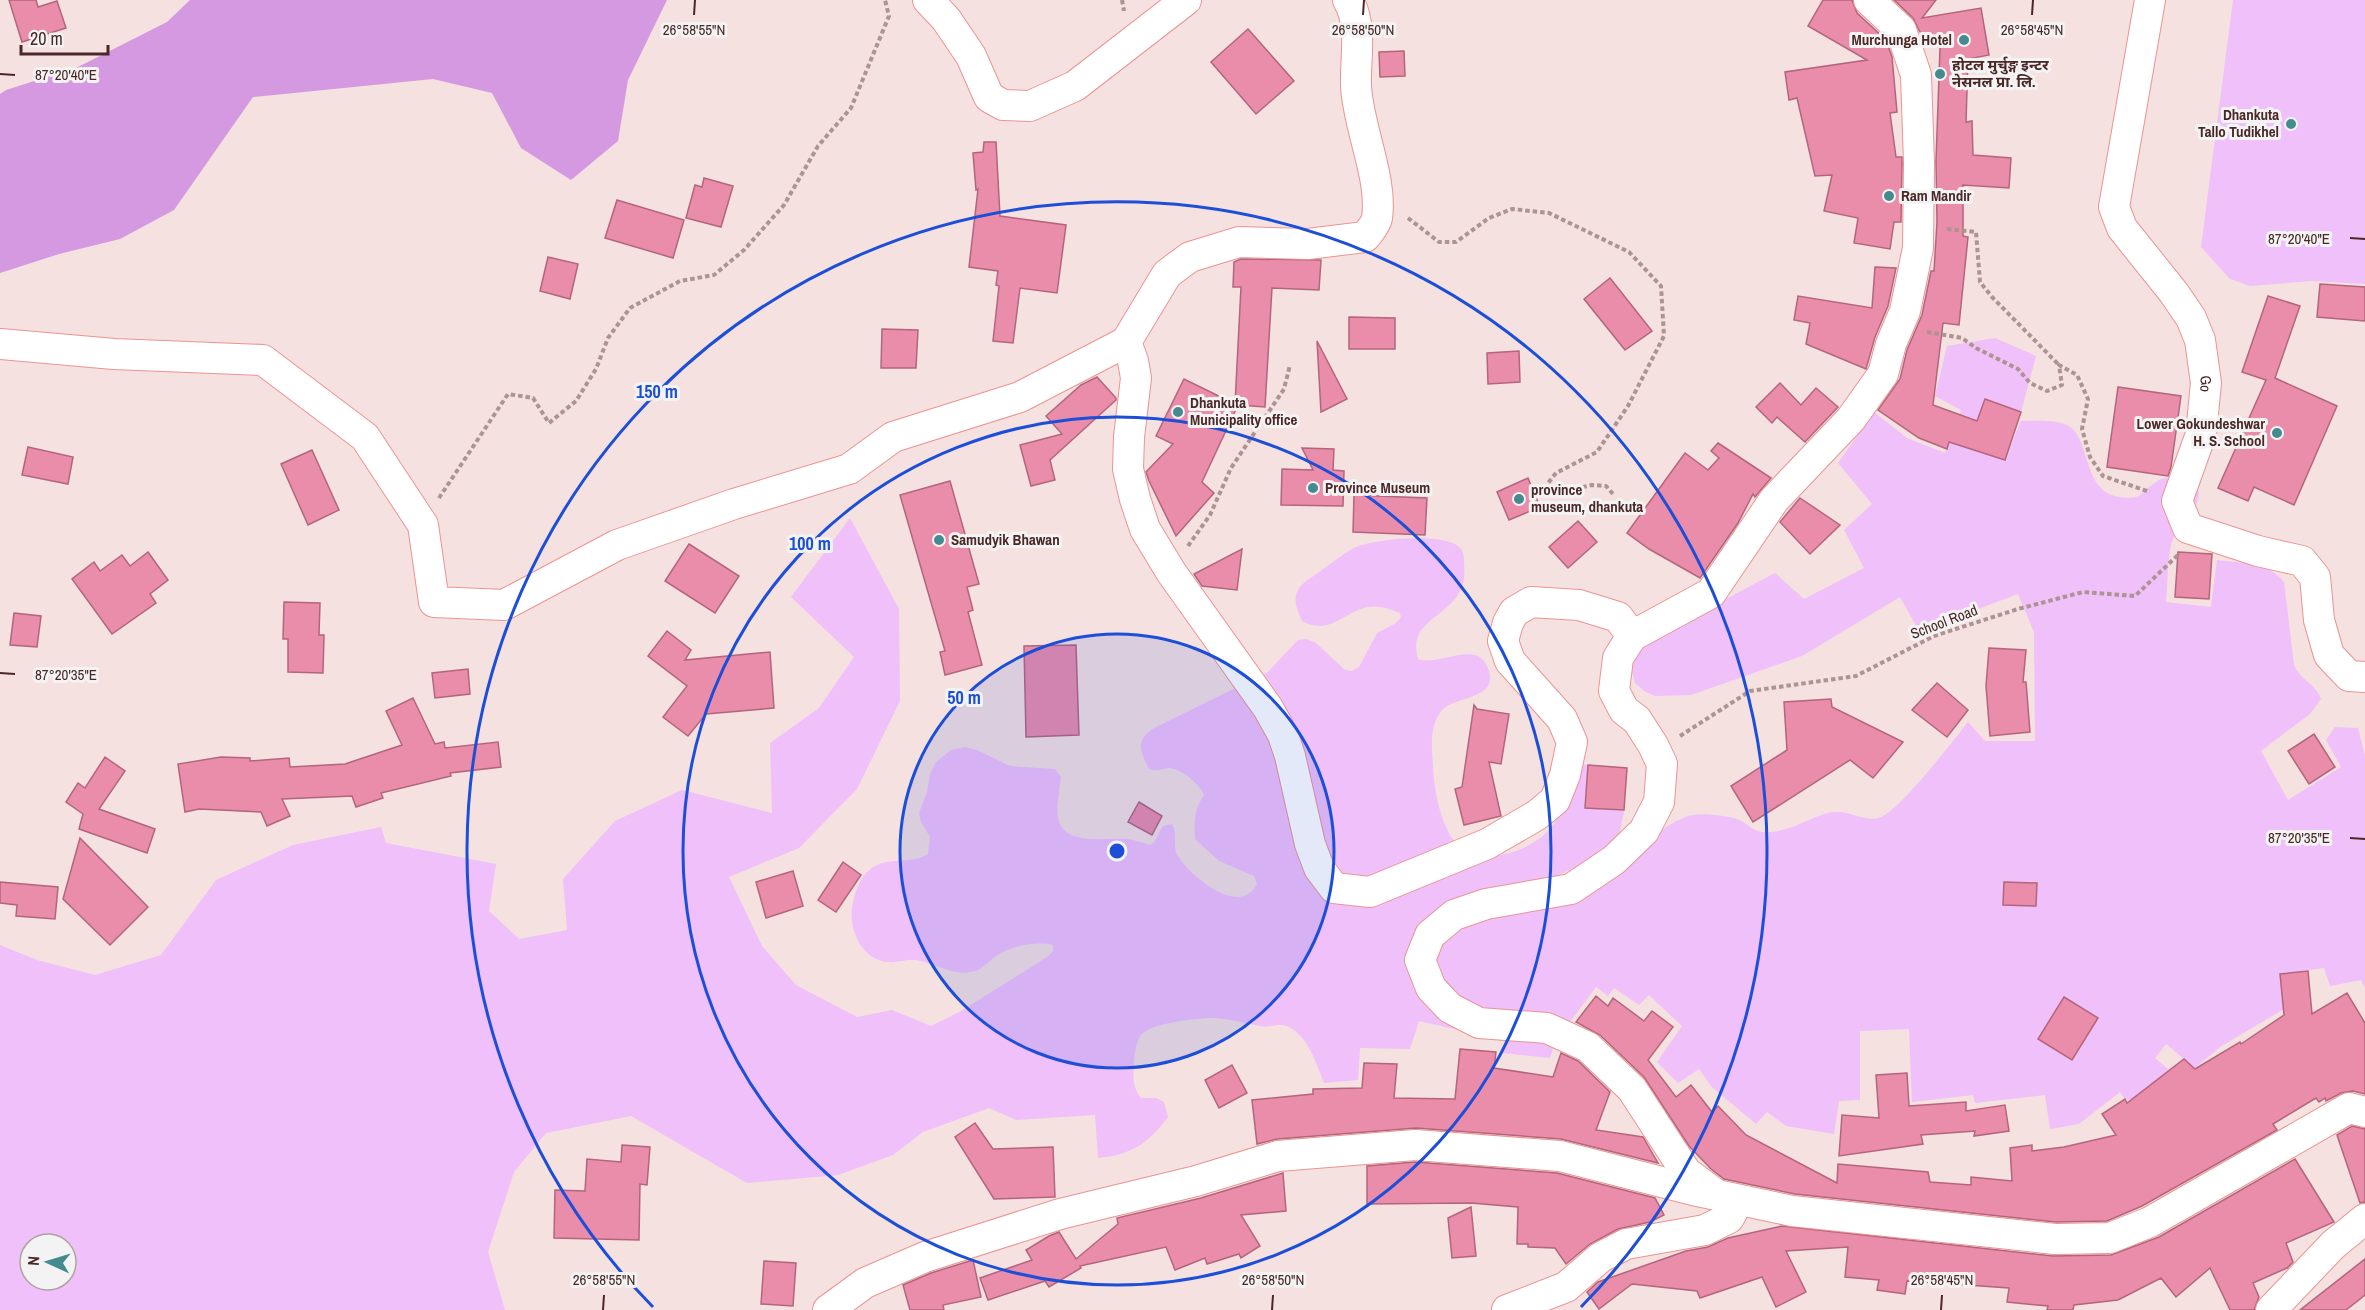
<svg xmlns="http://www.w3.org/2000/svg" width="2365" height="1310" font-family="'Archivo Narrow','Noto Sans Devanagari',sans-serif">
  <style>
    .green { fill: #efc0f9; fill-rule: evenodd }
    .forest { fill: #d499e0 }
    .building { fill: #ea8daa; stroke: #b4657e; stroke-width: 1.5 }
    .lines { fill: none; stroke-linecap: round; stroke-linejoin: round }
    .minor-casing { stroke: #eb9492; stroke-width: 32 }
    .path { stroke: #ad9392; stroke-width: 4; stroke-dasharray: 4.5 3; stroke-linecap: butt }
    .minor { stroke: #fff; stroke-width: 30 }
    .ticks { fill: none; stroke: #4b2827; stroke-width: 2 }
    .ring { fill: none; stroke: #1d4ed8; stroke-width: 3 }
    .poi-dot { fill: #438b8f; stroke: #f3f3f3; stroke-width: 2 }
    .labels { text-anchor: middle; stroke-width: 6; stroke-linejoin: round; paint-order: stroke }
    .poi-label { font-size: 15px; font-weight: bold; fill: #4b2827; stroke: #f3f3f3; text-anchor: start }
    .street-label { font-size: 15px; fill: #4b2827; stroke: #f3f3f3 }
    .ticks-label { font-size: 15px; text-anchor: middle; fill: #4b2827; stroke: #f3f3f3; stroke-width: 6; stroke-linejoin: round; paint-order: stroke }
    .centre { fill: #1d4ed8; stroke: #f3f3f3; stroke-width: 3 }
    .ring-label { font-size: 18px; text-anchor: middle; font-weight: bold; fill: #1d4ed8; stroke: #f3f3f3; stroke-width: 6; stroke-linejoin: round; paint-order: stroke }
  </style>
  <rect width="100%" height="100%" fill="#f4e1e0"/>
  <g class="green">
    <path d="M 2233,0 L 2365,0 L 2365,284 L 2312,281 L 2250,286 L 2230,279 L 2201,247 Z"/>
    <path d="M 1995,338 L 2036,356 L 2021,412 L 1985,399 L 1968,448 L 2005,460 L 2021,421 C 2036,421 2053,419 2067,425 C 2089,436 2083,481 2109,494 C 2116,497 2129,499 2136,497 C 2140,496 2144,491 2147,489 C 2160,477 2168,475 2184,480 C 2190,481 2196,484 2198,490 C 2204,504 2176,529 2172,542 C 2167,556 2168,586 2166,602 L 2211,607 L 2217,560 C 2240,563 2269,562 2284,582 L 2294,665 C 2300,680 2316,684 2321,699 L 2310,714 L 2261,751 L 2288,800 L 2341,767 L 2326,740 L 2335,727 L 2358,728 L 2365,756 L 2365,988 L 2361,980 L 2330,986 L 2324,968 L 2280,974 L 2284,1009 L 2220,1047 L 2195,1068 L 2166,1044 L 2155,1058 L 2183,1082 L 2132,1100 L 2125,1099 L 2120,1092 L 2079,1124 L 2050,1129 L 2045,1095 L 1975,1103 L 1973,1095 L 1912,1102 L 1909,1029 L 1860,1031 L 1860,1100 L 1839,1101 L 1834,1134 L 1786,1126 L 1767,1112 L 1756,1124 L 1712,1087 L 1699,1069 L 1678,1083 L 1657,1062 L 1682,1026 L 1649,995 L 1639,1005 L 1614,988 L 1608,996 L 1596,987 L 1555,1042 L 1550,1058 L 1503,1053 L 1505,1035 L 1463,1031 L 1419,1021 L 1410,1049 L 1360,1048 L 1358,1080 L 1324,1083 C 1316,1063 1308,1035 1287,1026 C 1279,1023 1268,1028 1260,1026 C 1244,1023 1230,1019 1214,1018 C 1199,1018 1148,1023 1140,1036 C 1136,1043 1134,1056 1134,1063 C 1133,1076 1132,1087 1141,1098 L 1156,1098 L 1164,1102 L 1168,1117 C 1148,1144 1131,1155 1098,1158 L 1095,1115 L 1016,1120 L 989,1108 L 923,1132 L 893,1155 L 838,1175 L 747,1183 L 631,1116 L 546,1133 L 514,1172 L 488,1252 L 505,1310 L 0,1310 L 0,945 L 37,960 L 95,975 L 161,955 L 216,880 L 293,845 L 381,827 L 386,843 L 496,864 L 489,911 L 519,939 L 567,930 L 563,879 L 615,821 L 682,790 L 772,813 L 770,743 L 819,708 L 854,657 L 791,597 L 850,518 L 899,609 L 900,701 L 857,789 L 799,848 L 729,877 L 762,946 L 796,985 L 857,1017 L 892,1010 L 931,1026 L 961,1011 L 1047,957 L 1053,951 L 1053,945 C 1035,941 1011,946 996,956 C 990,960 984,967 978,970 C 955,979 937,963 916,960 C 907,959 897,963 888,962 C 862,960 849,930 852,908 C 854,894 860,876 872,868 C 889,856 911,865 928,854 L 930,837 L 921,822 L 919,813 L 927,792 L 930,774 L 936,762 L 951,750 L 965,747 L 977,750 L 1010,766 L 1055,769 L 1061,777 C 1060,789 1056,806 1058,818 C 1063,847 1108,837 1128,839 C 1135,840 1143,843 1150,845 L 1154,842 L 1163,826 L 1172,824 C 1178,834 1172,847 1178,856 C 1188,873 1227,907 1248,894 C 1252,892 1255,887 1257,884 L 1254,876 L 1219,861 L 1195,839 C 1194,821 1194,810 1204,795 C 1200,784 1180,768 1169,768 C 1161,769 1157,772 1149,769 C 1139,750 1135,739 1156,727 L 1268,672 L 1298,640 L 1306,639 L 1316,643 L 1345,670 L 1352,671 L 1359,667 L 1377,633 L 1396,623 L 1401,617 L 1400,613 C 1390,609 1379,605 1368,607 C 1343,612 1330,636 1302,621 C 1299,613 1294,604 1296,595 C 1299,584 1309,579 1318,573 C 1329,565 1340,556 1352,549 C 1370,539 1443,532 1459,547 C 1464,551 1464,557 1464,564 C 1470,619 1405,611 1418,659 C 1437,667 1473,641 1486,664 C 1503,696 1464,696 1447,706 C 1443,708 1438,715 1436,720 C 1430,733 1432,751 1433,765 C 1433,787 1442,836 1462,848 C 1466,850 1471,852 1475,853 C 1479,854 1484,857 1488,857 C 1493,858 1500,855 1506,854 C 1519,851 1536,843 1546,833 C 1565,814 1570,789 1577,764 L 1588,765 L 1585,808 L 1624,811 L 1619,836 L 1592,861 L 1556,876 L 1560,894 L 1676,821 C 1682,819 1688,815 1694,815 C 1703,813 1731,816 1739,820 C 1749,824 1751,831 1763,832 C 1786,834 1806,819 1828,813 C 1849,808 1865,824 1881,817 C 1901,809 1952,742 1968,722 L 1985,741 L 2035,741 L 2034,632 L 2018,594 L 1919,631 L 1900,597 L 1802,656 L 1691,695 L 1655,696 L 1644,691 L 1635,683 L 1632,672 L 1634,661 L 1638,652 L 1650,639 L 1775,573 L 1804,599 L 1864,568 L 1844,530 L 1872,504 L 1838,463 L 1874,412 L 1907,438 L 1945,453 L 1961,410 L 1935,396 L 1947,346 ZM 30,1244 L 66,1244 L 66,1280 L 30,1280 Z"/>
  </g>
  <path class="forest" d="M 190,0 L 667,0 L 628,80 L 618,141 L 571,180 L 521,148 L 492,93 L 433,79 L 253,97 L 174,210 L 120,239 L 59,254 L 0,273 L 0,94 L 6,90 L 78,67 L 167,22 Z"/>
  <g class="building">
    <path d="M 9,0 L 36,0 L 38,7 L 57,1 L 66,28 L 22,42 Z"/>
    <path d="M 1823,0 L 1852,0 L 1857,13 L 1886,40 L 1892,57 L 1897,112 L 1890,113 L 1896,157 L 1902,157 L 1902,163 L 1901,222 L 1894,222 L 1890,249 L 1854,243 L 1858,218 L 1824,211 L 1832,175 L 1815,176 L 1797,98 L 1789,100 L 1785,72 L 1867,60 L 1808,26 Z"/>
    <path d="M 1894,0 L 1936,0 L 1922,18 L 1981,8 L 1989,55 L 1968,59 L 1966,122 L 1972,121 L 1973,155 L 2011,158 L 2009,188 L 1963,185 L 1963,236 L 1968,237 L 1959,325 L 1943,323 L 1933,405 L 1977,421 L 1985,399 L 2021,412 L 2005,460 L 1949,442 L 1947,449 L 1919,438 L 1878,410 L 1900,379 L 1907,350 L 1922,315 L 1931,271 L 1934,271 L 1937,222 L 1936,161 L 1940,48 L 1920,32 L 1913,18 Z"/>
    <path d="M 1248,29 L 1294,81 L 1256,114 L 1211,62 Z"/>
    <path d="M 1404,51 L 1405,76 L 1380,77 L 1379,52 Z"/>
    <path d="M 984,142 L 996,142 L 1000,216 L 1066,225 L 1057,293 L 1020,288 L 1013,343 L 993,341 L 999,286 L 996,285 L 998,271 L 969,267 L 978,189 L 976,190 L 973,153 L 983,152 Z"/>
    <path d="M 704,178 L 733,186 L 721,227 L 686,218 L 695,185 L 702,187 Z"/>
    <path d="M 617,200 L 684,220 L 673,258 L 605,238 Z"/>
    <path d="M 548,257 L 578,264 L 570,299 L 540,291 Z"/>
    <path d="M 1241,259 L 1321,260 L 1319,290 L 1272,288 L 1265,407 L 1238,405 L 1202,482 L 1214,493 L 1176,536 L 1149,481 L 1146,472 L 1173,444 L 1156,436 L 1184,379 L 1235,404 L 1241,287 L 1233,287 L 1234,262 Z"/>
    <path d="M 1875,267 L 1896,268 L 1888,306 L 1875,337 L 1866,369 L 1806,344 L 1810,323 L 1794,320 L 1798,296 L 1872,308 Z"/>
    <path d="M 1610,278 L 1652,331 L 1625,350 L 1584,299 Z"/>
    <path d="M 2320,284 L 2365,287 L 2365,321 L 2317,317 Z"/>
    <path d="M 2268,296 L 2300,306 L 2275,378 L 2337,406 L 2294,505 L 2254,487 L 2248,501 L 2218,488 L 2266,380 L 2242,372 Z"/>
    <path d="M 1349,317 L 1395,318 L 1395,349 L 1349,349 Z"/>
    <path d="M 882,329 L 918,330 L 916,368 L 881,368 Z"/>
    <path d="M 1317,341 L 1347,399 L 1321,412 Z"/>
    <path d="M 1519,351 L 1520,382 L 1488,384 L 1487,353 Z"/>
    <path d="M 1097,377 L 1116,398 L 1116,400 L 1050,460 L 1055,480 L 1031,486 L 1020,445 L 1062,434 L 1046,416 L 1081,385 Z"/>
    <path d="M 1780,383 L 1801,405 L 1816,388 L 1838,407 L 1805,442 L 1777,417 L 1772,423 L 1756,407 Z"/>
    <path d="M 2118,387 L 2181,396 L 2171,467 L 2168,476 L 2107,467 Z"/>
    <path d="M 1718,443 L 1771,478 L 1755,497 L 1753,494 L 1738,523 L 1700,578 L 1649,549 L 1627,533 L 1685,453 L 1708,470 L 1719,458 L 1711,451 Z"/>
    <path d="M 28,447 L 73,457 L 68,484 L 22,475 Z"/>
    <path d="M 1302,448 L 1334,449 L 1333,470 L 1344,471 L 1343,506 L 1281,505 L 1282,469 L 1313,470 Z"/>
    <path d="M 312,450 L 339,510 L 308,525 L 281,464 Z"/>
    <path d="M 1528,478 L 1540,507 L 1509,520 L 1497,492 Z"/>
    <path d="M 950,481 L 979,584 L 967,587 L 973,610 L 968,612 L 982,665 L 945,675 L 940,652 L 945,651 L 900,495 Z"/>
    <path d="M 1354,495 L 1427,498 L 1425,535 L 1353,532 Z"/>
    <path d="M 1800,498 L 1840,525 L 1810,554 L 1780,522 Z"/>
    <path d="M 1578,521 L 1597,542 L 1568,568 L 1549,547 Z"/>
    <path d="M 689,544 L 739,576 L 715,613 L 665,581 Z"/>
    <path d="M 1242,549 L 1237,590 L 1202,586 L 1194,574 Z"/>
    <path d="M 148,552 L 168,580 L 150,594 L 156,603 L 112,634 L 72,579 L 94,562 L 100,571 L 122,555 L 130,566 Z"/>
    <path d="M 2178,552 L 2212,554 L 2209,599 L 2175,597 Z"/>
    <path d="M 284,602 L 320,603 L 319,635 L 324,635 L 323,673 L 288,672 L 288,639 L 283,639 Z"/>
    <path d="M 14,613 L 41,616 L 37,647 L 10,645 Z"/>
    <path d="M 667,631 L 691,650 L 685,660 L 770,652 L 774,708 L 706,714 L 688,736 L 663,717 L 687,686 L 648,656 Z"/>
    <path d="M 1076,645 L 1079,735 L 1026,737 L 1024,646 Z"/>
    <path d="M 1989,648 L 2026,650 L 2023,682 L 2026,682 L 2030,732 L 1990,736 L 1986,686 Z"/>
    <path d="M 468,669 L 470,694 L 435,698 L 432,673 Z"/>
    <path d="M 1937,683 L 1968,710 L 1947,737 L 1912,710 Z"/>
    <path d="M 413,698 L 435,744 L 444,742 L 445,748 L 498,742 L 501,767 L 450,773 L 451,776 L 381,793 L 383,798 L 356,807 L 352,796 L 282,799 L 290,816 L 267,826 L 261,812 L 199,809 L 185,812 L 178,764 L 221,757 L 250,758 L 250,761 L 289,758 L 290,767 L 345,764 L 402,745 L 386,711 Z"/>
    <path d="M 1831,699 L 1832,707 L 1903,742 L 1873,778 L 1850,760 L 1753,822 L 1731,786 L 1787,750 L 1784,702 Z"/>
    <path d="M 1474,705 L 1477,709 L 1509,714 L 1501,764 L 1489,762 L 1501,816 L 1464,825 L 1455,789 L 1462,787 Z"/>
    <path d="M 2314,734 L 2335,767 L 2309,784 L 2288,751 Z"/>
    <path d="M 105,757 L 125,771 L 99,809 L 155,829 L 147,853 L 79,829 L 83,814 L 66,802 L 78,783 L 85,788 Z"/>
    <path d="M 1588,765 L 1627,768 L 1624,810 L 1585,808 Z"/>
    <path d="M 1139,802 L 1162,816 L 1152,835 L 1128,822 Z"/>
    <path d="M 80,838 L 148,907 L 110,945 L 63,899 Z"/>
    <path d="M 843,862 L 861,875 L 836,912 L 818,900 Z"/>
    <path d="M 793,871 L 803,906 L 766,918 L 756,882 Z"/>
    <path d="M 0,882 L 58,887 L 55,919 L 16,916 L 17,905 L 0,903 Z"/>
    <path d="M 2004,882 L 2037,883 L 2036,906 L 2003,905 Z"/>
    <path d="M 2308,971 L 2312,1014 L 2347,993 L 2365,1023 L 2365,1094 L 2353,1091 L 2341,1093 L 2326,1101 L 2325,1098 L 2319,1102 L 2316,1098 L 2273,1124 L 2277,1130 L 2142,1206 L 2107,1221 L 2056,1222 L 1795,1194 L 1724,1179 L 1711,1169 L 1689,1146 L 1644,1077 L 1600,1035 L 1576,1022 L 1596,996 L 1608,1006 L 1613,998 L 1644,1021 L 1652,1011 L 1673,1027 L 1648,1060 L 1676,1097 L 1691,1085 L 1712,1112 L 1718,1106 L 1746,1135 L 1837,1183 L 1838,1164 L 1928,1172 L 1930,1182 L 1971,1185 L 1971,1177 L 2012,1181 L 2010,1148 L 2032,1145 L 2032,1151 L 2064,1147 L 2116,1135 L 2102,1114 L 2125,1099 L 2127,1103 L 2184,1059 L 2195,1069 L 2240,1042 L 2241,1044 L 2284,1015 L 2280,974 Z"/>
    <path d="M 2064,997 L 2098,1018 L 2072,1060 L 2038,1039 Z"/>
    <path d="M 1460,1049 L 1496,1052 L 1494,1068 L 1553,1077 L 1561,1053 L 1578,1061 L 1610,1092 L 1596,1130 L 1643,1137 L 1658,1163 L 1561,1139 L 1416,1128 L 1277,1139 L 1257,1144 L 1252,1100 L 1313,1094 L 1313,1089 L 1362,1088 L 1364,1063 L 1397,1064 L 1394,1098 L 1455,1099 Z"/>
    <path d="M 1232,1065 L 1247,1093 L 1219,1108 L 1205,1080 Z"/>
    <path d="M 1907,1073 L 1909,1106 L 1966,1102 L 1966,1111 L 2005,1105 L 2009,1131 L 1974,1136 L 1975,1131 L 1921,1135 L 1923,1144 L 1839,1156 L 1842,1115 L 1879,1118 L 1876,1075 Z"/>
    <path d="M 975,1123 L 993,1149 L 1053,1147 L 1055,1197 L 994,1199 L 955,1137 Z"/>
    <path d="M 2352,1126 L 2365,1129 L 2365,1202 L 2360,1203 L 2337,1135 Z"/>
    <path d="M 622,1145 L 650,1147 L 647,1185 L 640,1184 L 639,1240 L 554,1238 L 555,1190 L 585,1191 L 587,1159 L 621,1162 Z"/>
    <path d="M 2295,1159 L 2334,1222 L 2286,1243 L 2293,1262 L 2287,1268 L 2253,1283 L 2259,1297 L 2254,1310 L 2230,1310 L 2210,1268 L 2176,1297 L 2161,1278 L 2118,1300 L 2074,1305 L 2073,1310 L 2047,1310 L 2048,1306 L 2007,1302 L 2009,1288 L 1924,1282 L 1923,1284 L 1907,1281 L 1905,1294 L 1877,1290 L 1879,1280 L 1845,1277 L 1848,1247 L 1786,1251 L 1806,1292 L 1776,1307 L 1762,1277 L 1700,1298 L 1697,1291 L 1632,1284 L 1599,1309 L 1587,1292 L 1598,1282 L 1686,1251 L 1708,1247 L 1728,1238 L 1782,1226 L 2053,1256 L 2111,1255 L 2159,1237 Z"/>
    <path d="M 1415,1162 L 1557,1173 L 1655,1198 L 1664,1215 L 1650,1222 L 1618,1229 L 1590,1244 L 1566,1264 L 1555,1248 L 1528,1247 L 1528,1244 L 1517,1244 L 1518,1207 L 1471,1203 L 1367,1204 L 1367,1166 Z"/>
    <path d="M 1283,1173 L 1286,1211 L 1241,1215 L 1260,1246 L 1241,1258 L 1239,1254 L 1207,1264 L 1205,1258 L 1175,1270 L 1166,1247 L 1080,1266 L 1081,1268 L 1049,1287 L 1045,1281 L 988,1300 L 980,1278 L 1032,1260 L 1026,1250 L 1049,1236 L 1059,1232 L 1076,1259 L 1118,1224 L 1117,1218 L 1201,1198 Z"/>
    <path d="M 1471,1207 L 1476,1256 L 1452,1258 L 1448,1218 Z"/>
    <path d="M 2365,1259 L 2365,1295 L 2346,1310 L 2300,1310 Z"/>
    <path d="M 973,1260 L 981,1297 L 943,1305 L 944,1310 L 910,1310 L 903,1285 L 931,1273 Z"/>
    <path d="M 764,1261 L 796,1263 L 793,1306 L 761,1304 Z"/>
  </g>
  <g class="lines">
    <defs>
      <g id="minor">
        <path d="M 928,0 L 946,19 L 971,56 L 989,97 L 1003,105 L 1030,106 L 1075,86 L 1186,0"/>
        <path id="s1" d="M 2150,0 L 2114,207 L 2122,228 L 2174,293 L 2191,318 L 2200,340 L 2206,383 L 2201,434 L 2177,501 L 2188,528 L 2258,551 L 2302,561 L 2315,577 L 2319,620 L 2329,655 L 2349,676 L 2365,677"/>
        <path d="M 1126,342 L 1133,361 L 1136,378 L 1129,437 L 1128,469 L 1135,499 L 1145,529 L 1171,572 L 1268,708 L 1283,735 L 1290,756 L 1310,844 L 1319,868 L 1334,888 L 1370,892 L 1487,844 L 1537,815 L 1555,800 L 1565,775 L 1572,742 L 1562,719 L 1510,661 L 1503,641 L 1508,623 L 1514,612 L 1531,602 L 1579,605 L 1618,617 L 1632,636"/>
        <path d="M 0,344 L 114,354 L 263,360 L 365,437 L 423,525 L 434,602 L 504,605 L 617,545 L 734,504 L 849,469 L 893,437 L 1020,397 L 1126,342 L 1167,274 L 1190,257 L 1239,242 L 1308,244 L 1365,237 C 1369,232 1376,224 1377,218 C 1383,179 1358,127 1356,86 C 1355,57 1363,26 1348,0"/>
        <path d="M 1717,1195 L 1686,1172 L 1632,1089 L 1588,1047 L 1547,1028 L 1479,1023 L 1450,1008 L 1431,988 L 1420,960 L 1430,935 L 1454,915 L 1486,904 L 1571,889 L 1614,860 L 1644,831 L 1659,802 L 1662,764 L 1653,745 L 1637,720 L 1624,710 L 1614,691 L 1618,658 L 1632,636 L 1711,593 L 1774,500 L 1851,419 L 1883,374 L 1891,344 L 1905,311 L 1918,248 L 1919,163 L 1916,75 L 1901,30 L 1869,0"/>
        <path d="M 828,1310 L 865,1283 L 925,1257 L 1060,1214 L 1196,1181 L 1278,1156 L 1415,1145 L 1560,1156 L 1693,1190 L 1792,1211 L 2055,1239 L 2110,1238 L 2150,1222 L 2349,1108 L 2365,1112"/>
        <path d="M 1507,1310 L 1566,1287 L 1601,1257 L 1626,1244 L 1705,1230 L 1729,1218 L 1739,1200"/>
        <path d="M 2271,1310 L 2333,1245 L 2365,1219"/>
      </g>
    </defs>
    <use href="#minor" class="minor-casing"/>
    <g class="path">
      <path d="M 1122,0 L 1124,11"/>
      <path d="M 1408,218 L 1439,242 L 1456,242 L 1489,218 L 1512,209 L 1549,213 L 1629,252 L 1661,286 L 1664,336 L 1628,406 L 1597,452 L 1556,473 L 1548,483 L 1556,493 L 1592,485 L 1606,486 L 1613,494"/>
      <path d="M 1947,229 L 1976,232 L 1980,282 L 1992,297 L 2059,365"/>
      <path d="M 1927,332 L 1962,338 L 1976,348 L 2018,369 L 2030,383 L 2047,391 L 2062,385 L 2059,365 L 2077,375 L 2088,399 L 2082,429 L 2090,457 L 2103,476 L 2150,492"/>
      <path d="M 439,498 L 508,394 L 533,398 L 549,423 L 576,401 L 596,369 L 608,338 L 630,308 L 680,281 L 714,275 L 744,250 L 784,205 L 818,146 L 851,108 L 889,16 L 885,0"/>
      <path d="M 1188,546 L 1210,515 L 1231,468 L 1284,389 L 1290,365"/>
      <path d="M 1680,736 L 1750,691 L 1856,676 L 1934,636 L 2018,609 L 2083,592 L 2135,596 L 2178,555"/>
    </g>
    <use href="#minor" class="minor"/>
  </g>
  <path class="ticks" d="M 694,15 L 695,0M 1363,15 L 1364,0M 2032,15 L 2033,0M 0,74 L 15,75M 2350,238 L 2365,239M 0,673 L 15,674M 2350,838 L 2365,839M 603,1310 L 604,1295M 1272,1310 L 1273,1295M 1941,1310 L 1942,1295"/>
  <circle cx="1117" cy="851" r="217" fill="#1d4ed8" fill-opacity=".12"/>
  <g class="ring">
    <circle cx="1117" cy="851" r="217"/>
    <circle cx="1117" cy="851" r="434"/>
    <path d="M653 1307A650 650 0 1 1 1581 1307"/>
  </g>
  <g class="poi-dot">
    <circle cx="1964" cy="40" r="6"/>
    <circle cx="1940" cy="74" r="6"/>
    <circle cx="2291" cy="124" r="6"/>
    <circle cx="1889" cy="196" r="6"/>
    <circle cx="1178" cy="412" r="6"/>
    <circle cx="2277" cy="433" r="6"/>
    <circle cx="1313" cy="488" r="6"/>
    <circle cx="1519" cy="499" r="6"/>
    <circle cx="939" cy="540" r="6"/>
  </g>
  <g class="labels">
    <g class="poi-label">
      <text x="1952" y="45" text-anchor="end">Murchunga Hotel</text>
      <text x="1952" y="70">होटल मुर्चुङ्ग इन्टर<tspan x="1952" dy="17">नेसनल प्रा. लि.</tspan></text>
      <text x="2279" y="120" text-anchor="end">Dhankuta<tspan x="2279" dy="17">Tallo Tudikhel</tspan></text>
      <text x="1901" y="201">Ram Mandir</text>
      <text x="1190" y="408">Dhankuta<tspan x="1190" dy="17">Municipality office</tspan></text>
      <text x="2265" y="429" text-anchor="end">Lower Gokundeshwar<tspan x="2265" dy="17">H. S. School</tspan></text>
      <text x="1325" y="493">Province Museum</text>
      <text x="1531" y="495">province<tspan x="1531" dy="17">museum, dhankuta</tspan></text>
      <text x="951" y="545">Samudyik Bhawan</text>
    </g>
    <g class="street-label">
      <text dy="5" stroke="none"><textPath href="#s1" startOffset="414">Go</textPath></text>
      <text transform="translate(1944 622) rotate(-21)" y="5">School Road</text>
    </g>
  </g>
  <g class="ticks-label">
    <text x="694" y="35">26°58'55"N</text>
    <text x="1363" y="35">26°58'50"N</text>
    <text x="2032" y="35">26°58'45"N</text>
    <text x="66" y="80">87°20'40"E</text>
    <text x="2299" y="244">87°20'40"E</text>
    <text x="66" y="680">87°20'35"E</text>
    <text x="2299" y="843">87°20'35"E</text>
    <text x="604" y="1285">26°58'55"N</text>
    <text x="1273" y="1285">26°58'50"N</text>
    <text x="1942" y="1285">26°58'45"N</text>
  </g>
  <circle cx="1117" cy="851" r="9" class="centre"/>
  <g class="ring-label">
    <text x="657" y="398">150 m</text>
    <text x="810" y="550">100 m</text>
    <text x="964" y="704">50 m</text>
  </g>
  <g transform="translate(48 1262) rotate(274)"><circle r="28" fill="#f3f3f3" stroke="#b0a2a1" stroke-width="1.5"/>
  <path d="M0-4.5L10 22L0 15L-10 22Z" fill="#438b8f"/>
  <text y="-9" font-size="16" font-weight="bold" text-anchor="middle" fill="#4b2827">N</text>
  </g>
  <path d="M21 45v9h87v-9" fill="none" stroke="#4b2827" stroke-width="3"/>
  <text x="30" y="45" font-size="18" fill="#4b2827" stroke="#f3f3f3" stroke-width="4.5" paint-order="stroke">20 m</text>
</svg>
